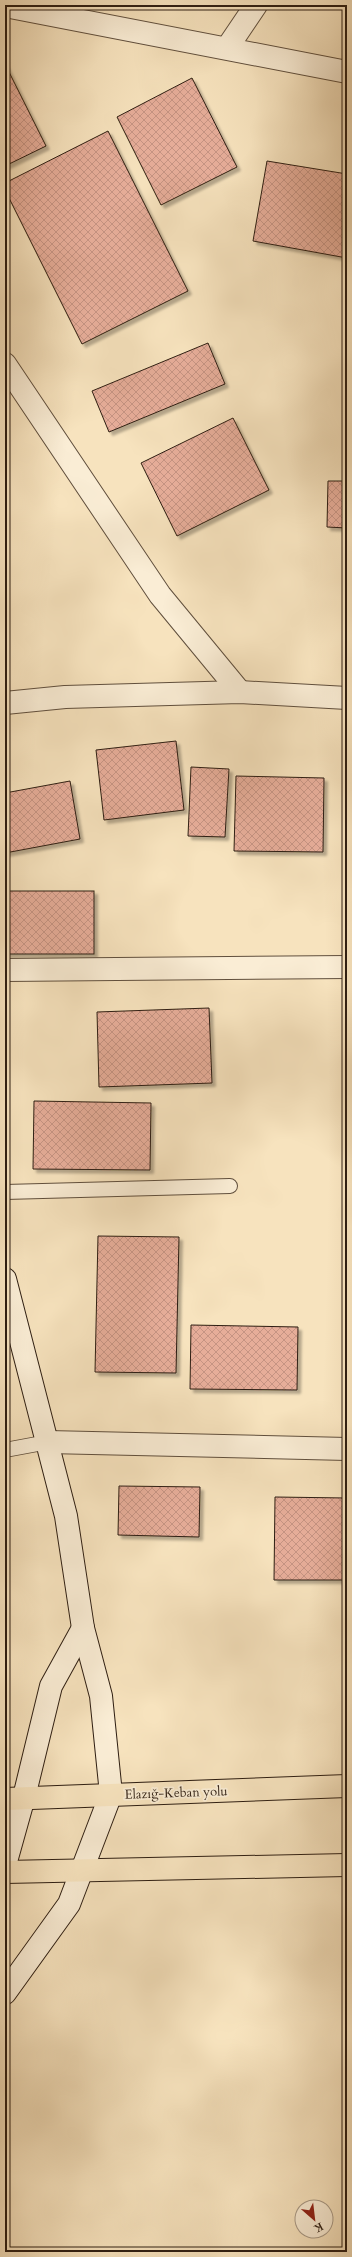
<svg xmlns="http://www.w3.org/2000/svg" width="352" height="2257" font-family="Cardo,serif">
  <style>
    .building { fill: url(#building-cross-hatch); stroke: #2e1e12; filter: url(#shadow) }
    .lines { fill: none; stroke-linecap: round; stroke-linejoin: round }
    .service-casing { stroke: #604f3d; stroke-width: 16 }
    .minor-casing { stroke: #604f3d; stroke-width: 24 }
    .secondary-casing { stroke: #2e1e12; stroke-width: 24 }
    .trunk-casing { stroke: #2e1e12; stroke-width: 24 }
    .service { stroke: #faedd5; stroke-width: 14 }
    .minor { stroke: #faedd5; stroke-width: 22 }
    .secondary { stroke: #faedd5; stroke-width: 22 }
    .trunk { stroke: #f7e3be; stroke-width: 22 }
    .labels { text-anchor: middle; stroke-width: 3.5; stroke-linejoin: round; paint-order: stroke }
    .street-label { font-size: 13px; fill: #2e1e12; stroke: #faedd5 }
  </style>
  <defs>
    <pattern id="building-cross-hatch" width="8" height="8" patternUnits="userSpaceOnUse"><rect width="8" height="8" fill="#e6ad99"/><path d="M0 0l8 8M0 8l8-8" fill="none" stroke="#c69483"/></pattern>
    <filter id="shadow"><feDropShadow dx="3.5" dy="3.5" stdDeviation="1" flood-color="#0004"/></filter>
  </defs>
  <rect width="100%" height="100%" fill="#f7e3be"/>
  <filter id="stains"><feTurbulence type="fractalNoise" baseFrequency=".005" numOctaves="4"/><feColorMatrix values="0 0 0 0 .2 0 0 0 0 .09 0 0 0 0 .02 0 0 0 .5 -.17"/></filter>
  <radialGradient id="worn" r=".72"><stop offset=".6" stop-color="#630" stop-opacity="0"/><stop offset="1" stop-color="#630" stop-opacity=".3"/></radialGradient>
  <g class="building">
    <path d="M 5,64 L 46,146 L 5,166 Z"/>
    <path d="M 192,78 L 237,167 L 161,205 L 117,117 Z"/>
    <path d="M 108,131 L 188,291 L 82,344 L 5,190 L 5,183 Z"/>
    <path d="M 267,161 L 347,174 L 347,258 L 253,241 Z"/>
    <path d="M 208,343 L 225,384 L 109,432 L 92,391 Z"/>
    <path d="M 233,418 L 269,490 L 177,536 L 141,463 Z"/>
    <path d="M 328,481 L 347,481 L 347,528 L 327,527 Z"/>
    <path d="M 343,568 L 347,568 L 347,651 Z"/>
    <path d="M 176,741 L 184,810 L 104,820 L 96,750 Z"/>
    <path d="M 191,767 L 229,769 L 225,837 L 188,836 Z"/>
    <path d="M 236,776 L 324,778 L 323,852 L 234,851 Z"/>
    <path d="M 70,781 L 80,839 L 5,853 L 5,793 Z"/>
    <rect x="5" y="891" width="89" height="63"/>
    <path d="M 209,1008 L 212,1083 L 99,1087 L 97,1012 Z"/>
    <path d="M 34,1101 L 151,1103 L 150,1170 L 33,1169 Z"/>
    <path d="M 98,1236 L 179,1237 L 176,1373 L 95,1372 Z"/>
    <path d="M 191,1325 L 298,1327 L 297,1390 L 190,1389 Z"/>
    <path d="M 119,1486 L 200,1487 L 199,1537 L 118,1535 Z"/>
    <path d="M 275,1497 L 347,1498 L 346,1580 L 274,1580 Z"/>
  </g>
  <g class="lines">
    <defs>
      <g id="service">
        <path d="M 5,1192 L 230,1186"/>
        <path d="M 5,1450 L 48,1442"/>
      </g>
      <g id="minor">
        <path d="M 5,6 L 347,72"/>
        <path d="M 227,48 L 256,5"/>
        <path d="M 5,364 L 160,595 L 240,692"/>
        <path d="M 5,703 L 65,697 L 240,692 L 347,698"/>
        <path d="M 5,970 L 347,967"/>
        <path d="M 48,1442 L 347,1449"/>
      </g>
      <g id="secondary">
        <path d="M 5,1279 L 66,1516 L 83,1628 L 101,1696 L 111,1794 L 69,1904 L 5,1993"/>
        <path d="M 5,1865 L 24,1797 L 51,1686 L 83,1628"/>
      </g>
      <g id="trunk">
        <path d="M 5,1799 L 347,1786"/>
        <path d="M 5,1872 L 347,1865"/>
      </g>
    </defs>
    <use href="#service" class="service-casing"/>
    <use href="#minor" class="minor-casing"/>
    <use href="#secondary" class="secondary-casing"/>
    <use href="#trunk" class="trunk-casing"/>
    <use href="#service" class="service"/>
    <use href="#minor" class="minor"/>
    <use href="#secondary" class="secondary"/>
    <use href="#trunk" class="trunk"/>
  </g>
  <g class="labels">
    <g class="street-label">
      <text transform="translate(176 1792) rotate(-2)" y="5">Elazığ-Keban yolu</text>
    </g>
  </g>
  <rect width="352" height="2257" fill="none" stroke="#f7e3be" stroke-width="20"/>
  <rect x="6" y="6" width="340" height="2245" fill="none" stroke="#2e1e12" stroke-width="2"/>
  <rect x="10" y="10" width="332" height="2237" fill="none" stroke="#2e1e12"/>
  <g transform="translate(314 2219) rotate(152)"><circle r="19" fill="#faedd5" stroke="#a89a87"/>
  <path d="M0-3L7 15L0 10L-7 15Z" fill="#8f2418"/>
  <text y="-6" font-size="11" font-weight="bold" text-anchor="middle" fill="#2e1e12">K</text>
  </g>
  <rect width="100%" height="100%" filter="url(#stains)"/>
  <rect width="100%" height="100%" fill="url(#worn)"/>
</svg>
